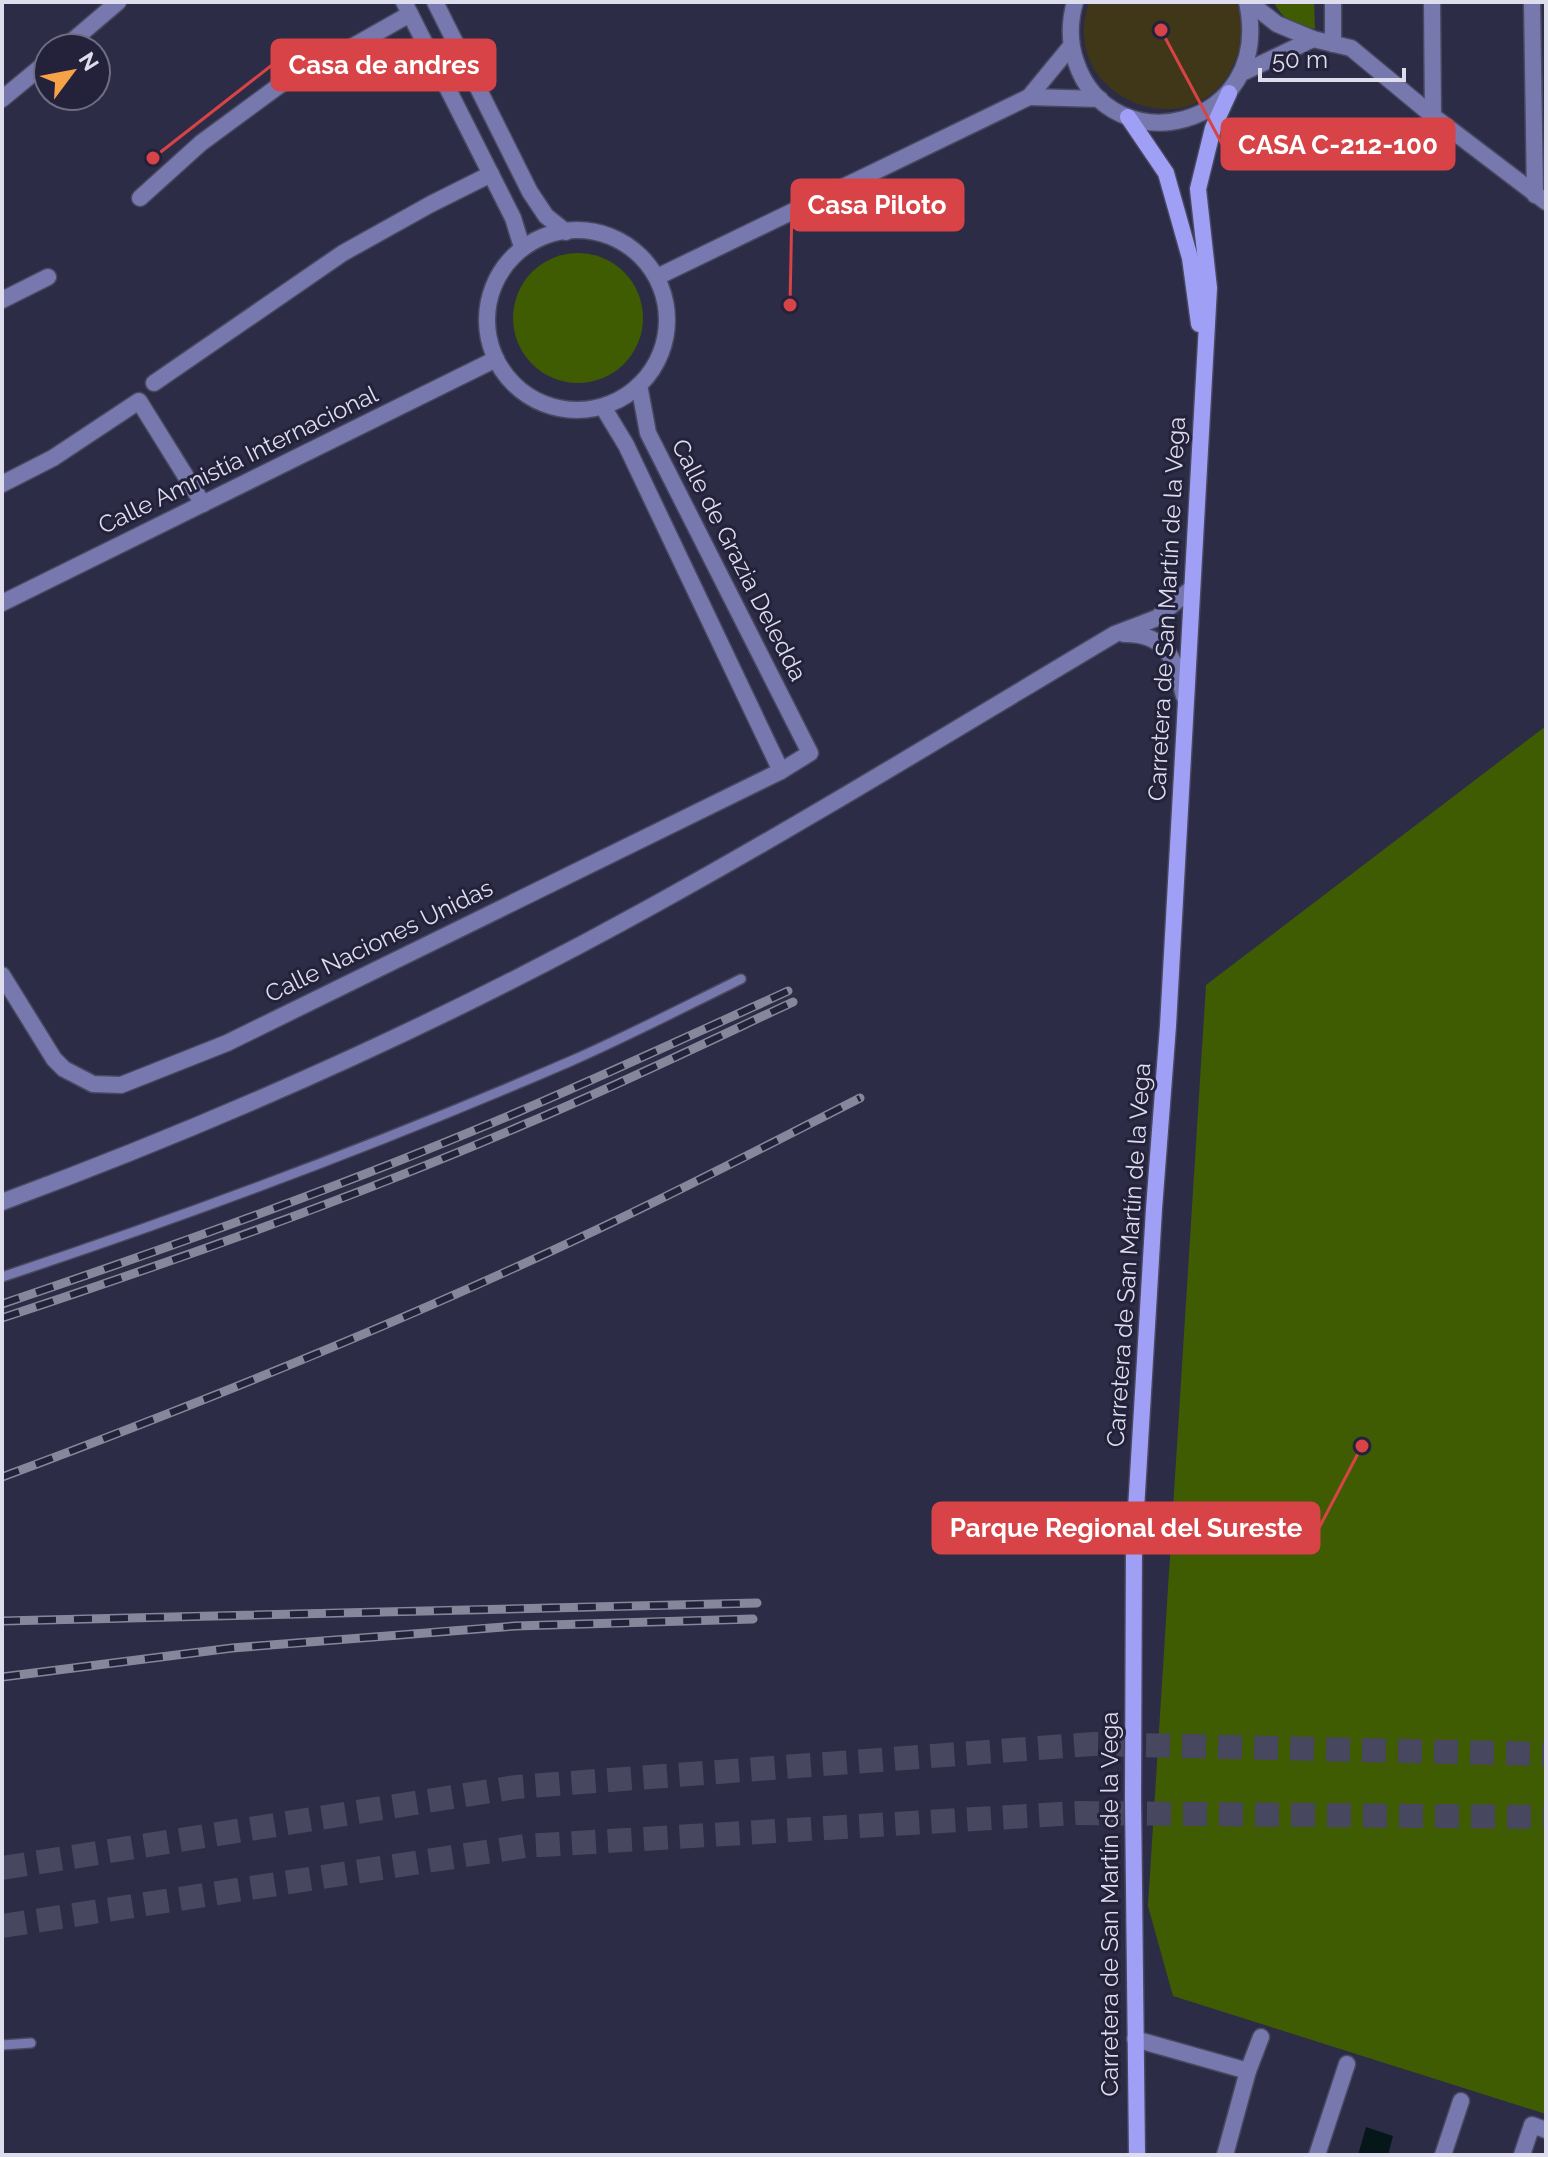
<svg xmlns="http://www.w3.org/2000/svg" width="1548" height="2157" font-family="Raleway,sans-serif">
  <style>
    .green { fill: #405c03 }
    .sand { fill: #3f3717 }
    .water { fill: #051718 }
    .lines { fill: none; stroke-linecap: round; stroke-linejoin: round }
    .highway-tunnel { stroke: #47475f; stroke-width: 24; stroke-dasharray: 24 12; stroke-linecap: butt }
    .lane-casing { stroke: #494861; stroke-width: 12 }
    .street-casing { stroke: #494861; stroke-width: 19 }
    .secondary-casing { stroke: #494861; stroke-width: 19 }
    .lane { stroke: #7778ae; stroke-width: 9 }
    .street { stroke: #7778ae; stroke-width: 16 }
    .secondary { stroke: #a09ff6; stroke-width: 16 }
    .rail-casing { stroke: #87879c; stroke-width: 9 }
    .rail { stroke: #24223b; stroke-width: 6; stroke-dasharray: 18; stroke-linecap: butt }
    .labels { text-anchor: middle; stroke-width: 6; stroke-linejoin: round; paint-order: stroke }
    .street-label { font-size: 24px; fill: #dde; stroke: #24223b }
    .leader { fill: none; stroke: #d74346; stroke-width: 3 }
    .callout-dot { fill: #d74346; stroke: #24223b; stroke-width: 3 }
    .callout { fill: #d74346; stroke: #d74346; stroke-width: 3 }
    .callout-label { font-size: 26px; text-anchor: middle; font-weight: bold; fill: #fff }
  </style>
  <rect width="100%" height="100%" fill="#2d2c46"/>
  <g class="green">
    <path d="M 1274,2 L 1314,2 L 1315,29 C 1295,25 1283,21 1274,2 Z"/>
    <circle cx="578" cy="318" r="65"/>
    <path d="M 1546,726 L 1546,2114 L 1173,1996 L 1148,1906 L 1206,985 Z"/>
  </g>
  <path class="sand" d="M 1089,2 L 1236,2 C 1244,22 1243,43 1234,63 C 1196,154 1055,98 1089,2 Z"/>
  <path class="water" d="M 1366,2127 L 1393,2136 L 1388,2155 L 1358,2155 Z"/>
  <g class="lines">
    <g class="highway-tunnel">
      <path d="M 2,1868 L 516,1787 L 1093,1744 L 1546,1754"/>
      <path d="M 2,1926 L 525,1846 L 1077,1813 L 1546,1817"/>
    </g>
    <defs>
      <g id="lane">
        <path d="M 2,1277 C 195,1213 384,1142 571,1061 C 628,1036 684,1007 741,979"/>
        <path d="M 2,2045 L 31,2043"/>
      </g>
      <g id="street">
        <path d="M 404,2 L 513,218 L 522,247"/>
        <path d="M 435,2 L 530,192 L 546,216 L 566,232"/>
        <path d="M 1075,2 C 1069,23 1069,42 1076,62 C 1110,165 1275,131 1247,2"/>
        <path d="M 1249,2 L 1277,24 L 1313,39 L 1351,48 L 1433,116 L 1546,202"/>
        <path d="M 1333,2 L 1333,44"/>
        <path d="M 1432,2 L 1433,116"/>
        <path d="M 1532,2 L 1535,195"/>
        <path d="M 64,48 L 118,2"/>
        <path d="M 1244,72 L 1313,39"/>
        <path d="M 1029,97 L 1100,99"/>
        <path d="M 2,99 L 48,61"/>
        <path d="M 140,198 L 201,143 L 288,79 L 334,57 L 410,14"/>
        <circle cx="577" cy="320" r="90"/>
        <path d="M 657,277 L 1029,97 L 1071,46"/>
        <path d="M 2,300 L 48,277"/>
        <path d="M 154,383 L 343,253 L 431,204 L 491,174"/>
        <path d="M 603,407 L 626,445 L 781,771"/>
        <path d="M 2,484 L 53,458 L 139,401 L 203,504"/>
        <path d="M 2,603 L 496,359"/>
        <path d="M 1124,634 C 1167,633 1175,660 1184,696"/>
        <path d="M 2,975 L 54,1059 L 64,1069 L 93,1084 L 121,1085 L 227,1043 L 781,771 L 810,753 L 648,433 L 639,385"/>
        <path d="M 2,1202 C 226,1119 445,1021 654,905 C 810,819 962,725 1115,634 L 1157,618 L 1192,588"/>
        <path d="M 1135,2039 L 1248,2071"/>
        <path d="M 1225,2155 L 1248,2071 L 1261,2037"/>
        <path d="M 1317,2155 L 1347,2064"/>
        <path d="M 1443,2155 L 1461,2101"/>
        <path d="M 1522,2155 L 1532,2125 L 1546,2130"/>
      </g>
      <g id="secondary">
        <path d="M 1128,117 L 1166,173 L 1190,258 L 1199,324"/>
        <path d="M 1137,2155 L 1133,1798 L 1134,1543 L 1154,1209 L 1168,1026 L 1209,288 L 1198,189 L 1213,128 L 1229,93"/>
      </g>
    </defs>
    <use href="#lane" class="lane-casing"/>
    <use href="#street" class="street-casing"/>
    <use href="#secondary" class="secondary-casing"/>
    <use href="#lane" class="lane"/>
    <use href="#street" class="street"/>
    <use href="#secondary" class="secondary"/>
    <defs>
      <g id="rail">
        <path d="M 2,1304 C 176,1245 349,1184 518,1112 C 609,1073 698,1032 788,991"/>
        <path d="M 2,1318 C 178,1260 353,1198 523,1125 C 614,1087 703,1044 793,1002"/>
        <path d="M 2,1477 C 174,1413 345,1345 512,1269 C 630,1216 745,1157 860,1098"/>
        <path d="M 2,1621 L 757,1603"/>
        <path d="M 2,1677 L 232,1648 L 515,1626 L 753,1619"/>
      </g>
    </defs>
    <use href="#rail" class="rail-casing"/>
    <use href="#rail" class="rail"/>
  </g>
  <g class="labels">
    <g class="street-label">
      <text transform="translate(238 460) rotate(-26)" y="8">Calle Amnistía Internacional</text>
      <text transform="translate(739 560) rotate(63)" y="8">Calle de Grazia Deledda</text>
      <text transform="translate(1167 609) rotate(-87)" y="8">Carretera de San Martín de la Vega</text>
      <text transform="translate(379 941) rotate(-26)" y="8">Calle Naciones Unidas</text>
      <text transform="translate(1129 1255) rotate(-86)" y="8">Carretera de San Martín de la Vega</text>
      <text transform="translate(1110 1904) rotate(-90)" y="8">Carretera de San Martín de la Vega</text>
    </g>
  </g>
  <path class="leader" d="M153 158L272 65M1161 30L1222 144M790 305L792 205M1362 1446L1319 1528"/>
  <g class="callout-dot">
    <circle cx="153" cy="158" r="8"/>
    <circle cx="1161" cy="30" r="8"/>
    <circle cx="790" cy="305" r="8"/>
    <circle cx="1362" cy="1446" r="8"/>
  </g>
  <g class="callout">
    <rect x="272" y="40" width="223" height="50" rx="8"/>
    <rect x="1222" y="119" width="232" height="50" rx="8"/>
    <rect x="792" y="180" width="171" height="50" rx="8"/>
    <rect x="933" y="1503" width="386" height="50" rx="8"/>
  </g>
  <g class="callout-label">
    <text x="384" y="74">Casa de andres</text>
    <text x="1338" y="154">CASA C-212-100</text>
    <text x="877" y="214">Casa Piloto</text>
    <text x="1126" y="1537">Parque Regional del Sureste</text>
  </g>
  <rect width="1548" height="2157" fill="none" stroke="#ddddee" stroke-width="8"/>
  <g transform="translate(72 72) rotate(58)"><circle r="38" fill="#24223b" stroke="#6e6d83" stroke-width="2"/>
  <path d="M0-6L14 30L0 20L-14 30Z" fill="#f5a346"/>
  <text y="-12" font-size="22" font-weight="bold" text-anchor="middle" fill="#ddddee">N</text>
  </g>
  <path d="M1260 68v12h144v-12" fill="none" stroke="#ddddee" stroke-width="4"/>
  <text x="1272" y="68" font-size="24" fill="#ddddee" stroke="#24223b" stroke-width="6" paint-order="stroke">50 m</text>
</svg>
